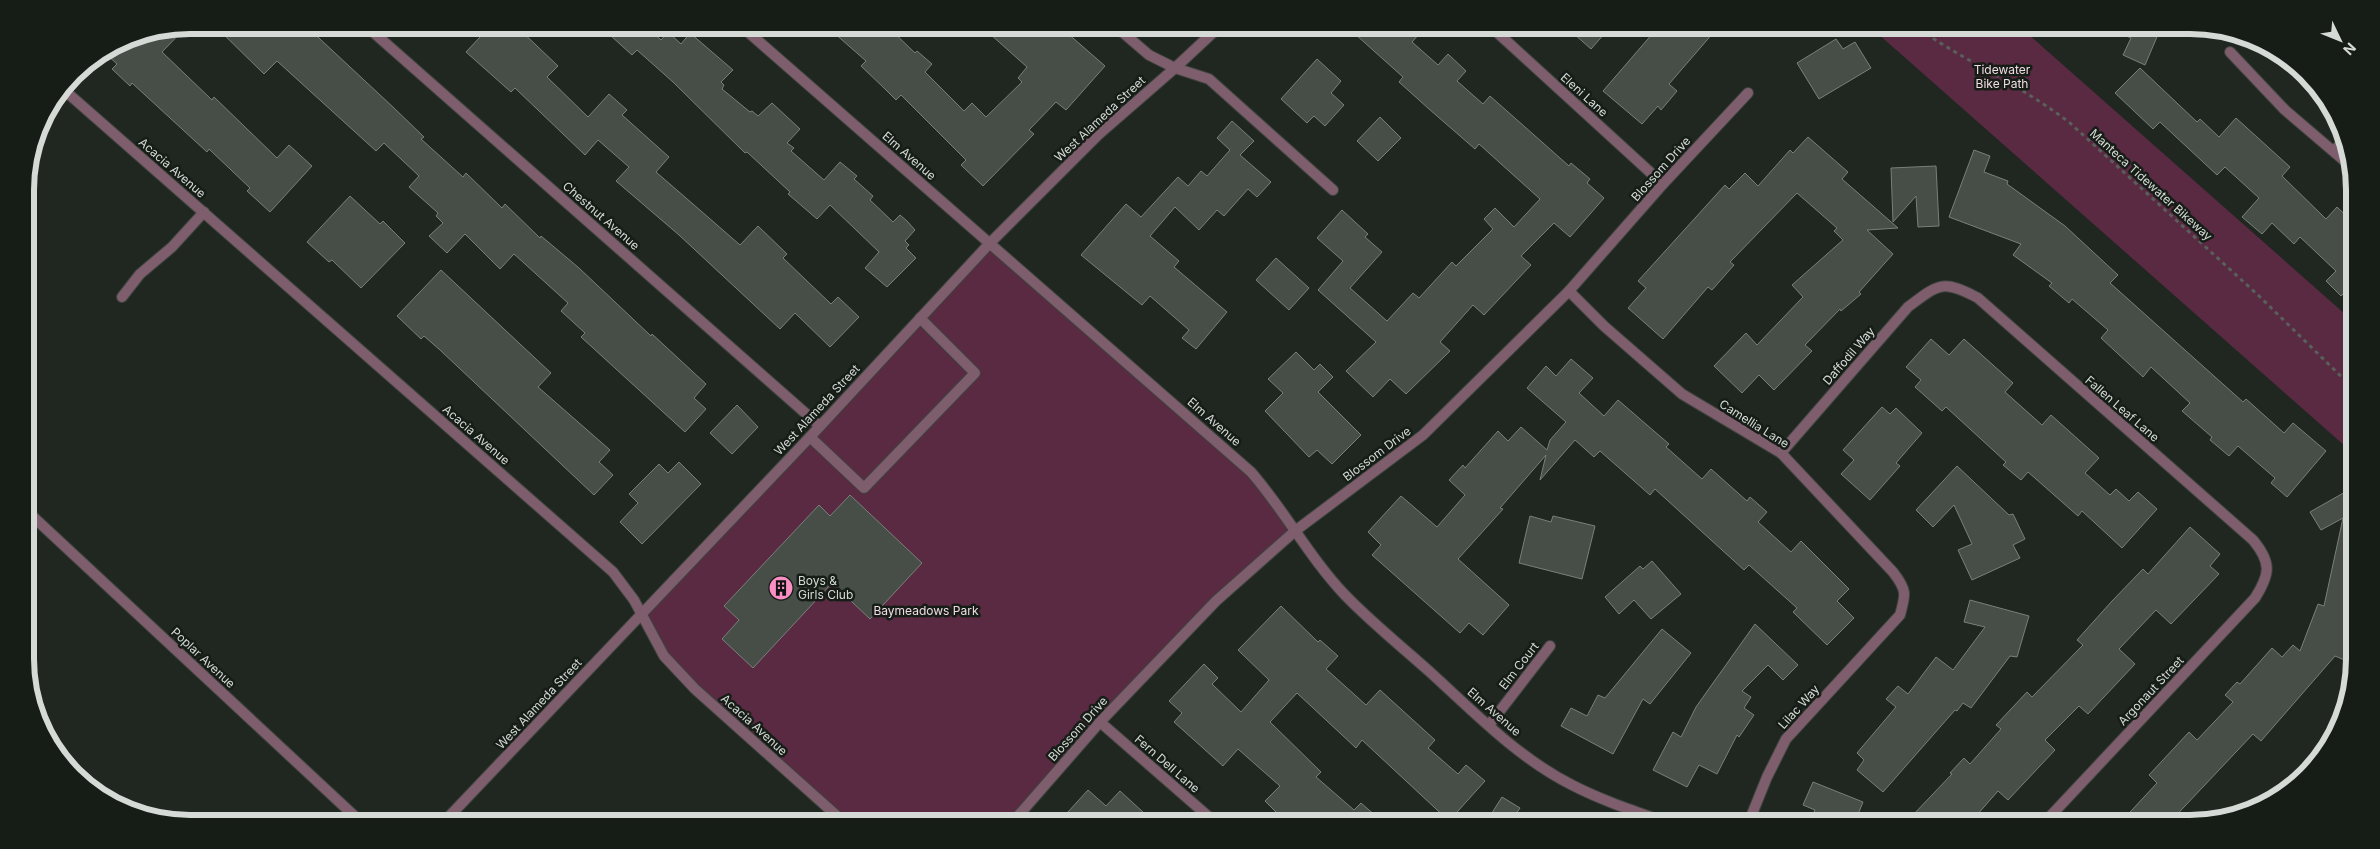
<svg xmlns="http://www.w3.org/2000/svg" width="2380" height="849" font-family="Inter,sans-serif">
  <style>
    .green { fill: #5a2a43 }
    .building { fill: #464e47; stroke: #788179 }
    .lines { fill: none; stroke-linecap: round; stroke-linejoin: round }
    .service-casing { stroke: #3d443e; stroke-width: 12 }
    .minor-casing { stroke: #3d443e; stroke-width: 12 }
    .tertiary-casing { stroke: #3d443e; stroke-width: 12 }
    .path { stroke: #595f5a; stroke-width: 3; stroke-dasharray: 4 4; stroke-linecap: butt }
    .service { stroke: #7e5d6c; stroke-width: 10 }
    .minor { stroke: #7e5d6c; stroke-width: 10 }
    .tertiary { stroke: #7e5d6c; stroke-width: 10 }
    .labels { text-anchor: middle; stroke-width: 5; stroke-linejoin: round; paint-order: stroke }
    .park-label { font-size: 12px; fill: #f1dbe5; stroke: #161d17 }
    .street-label { font-size: 12px; fill: #d5dad6; stroke: #161d17 }
    .poi-label { font-size: 12px; fill: #d5dad6; stroke: #161d17; text-anchor: start }
    .rim { fill: none; stroke: #d5dad6; stroke-width: 6 }
  </style>
  <rect width="100%" height="100%" fill="#202721"/>
  <g class="green">
    <path d="M 1868,25 L 2018,25 L 2354,322 L 2354,454 Z"/>
    <path d="M 990,243 L 1251,472 L 1295,531 L 1216,601 L 1011,824 L 846,824 L 664,656 L 641,614 Z"/>
  </g>
  <g class="building">
    <path d="M 188,25 L 162,52 L 212,100 L 214,97 L 277,158 L 289,145 L 312,166 L 270,212 L 247,191 L 250,188 L 209,149 L 207,152 L 132,83 L 130,86 L 112,69 L 117,64 L 104,52 L 127,37 Z"/>
    <path d="M 214,25 L 277,25 L 285,33 L 293,25 L 305,25 L 394,108 L 424,137 L 421,139 L 463,177 L 466,173 L 502,208 L 505,204 L 540,238 L 541,236 L 579,268 L 651,336 L 652,334 L 706,384 L 694,398 L 706,409 L 685,432 L 581,337 L 585,333 L 561,311 L 568,303 L 514,254 L 500,269 L 465,234 L 447,253 L 429,236 L 443,223 L 436,216 L 438,213 L 409,187 L 419,176 L 384,143 L 376,151 L 277,61 L 264,74 Z"/>
    <path d="M 469,25 L 515,25 L 558,66 L 547,77 L 588,117 L 609,94 L 627,110 L 622,115 L 669,157 L 656,172 L 701,211 L 740,245 L 758,226 L 787,254 L 783,258 L 831,304 L 838,297 L 859,317 L 830,347 L 795,313 L 780,329 L 679,235 L 616,181 L 629,167 L 598,140 L 585,155 L 515,88 L 511,92 L 466,52 L 481,36 Z"/>
    <path d="M 599,25 L 645,25 L 661,40 L 668,32 L 681,44 L 690,33 L 733,70 L 721,82 L 724,85 L 722,89 L 750,112 L 752,111 L 758,116 L 772,103 L 800,129 L 787,143 L 794,148 L 791,151 L 824,180 L 840,162 L 857,176 L 854,179 L 873,196 L 870,200 L 893,222 L 900,215 L 907,221 L 915,230 L 905,241 L 909,245 L 906,248 L 916,258 L 887,287 L 865,268 L 879,252 L 830,205 L 817,219 L 788,194 L 790,192 L 747,152 L 745,153 L 673,82 L 637,50 L 632,55 Z"/>
    <path d="M 825,25 L 886,25 L 915,53 L 917,51 L 932,64 L 925,72 L 964,111 L 972,103 L 986,117 L 1022,82 L 1018,78 L 1027,67 L 980,25 L 1058,25 L 1105,66 L 1066,110 L 1056,102 L 1029,130 L 1034,134 L 983,186 L 961,165 L 966,160 L 901,95 L 896,100 L 885,89 L 861,66 L 866,61 Z"/>
    <path d="M 1345,25 L 1412,25 L 1420,33 L 1412,42 L 1438,65 L 1448,54 L 1466,71 L 1457,81 L 1483,104 L 1490,96 L 1569,166 L 1571,163 L 1590,179 L 1587,183 L 1604,198 L 1570,237 L 1554,223 L 1521,256 L 1531,265 L 1484,315 L 1473,305 L 1440,342 L 1450,351 L 1406,394 L 1390,379 L 1373,397 L 1346,371 L 1376,342 L 1318,290 L 1343,261 L 1317,238 L 1342,210 L 1368,234 L 1365,237 L 1382,252 L 1350,288 L 1387,321 L 1413,293 L 1419,298 L 1452,262 L 1456,266 L 1493,229 L 1484,219 L 1495,208 L 1514,227 L 1540,199 L 1479,144 L 1475,149 L 1429,109 L 1399,82 L 1403,77 Z"/>
    <path d="M 1564,25 L 1612,25 L 1591,49 Z"/>
    <path d="M 1660,25 L 1720,25 L 1669,84 L 1677,91 L 1661,110 L 1658,106 L 1642,124 L 1603,91 Z"/>
    <path d="M 2101,25 L 2162,25 L 2145,65 L 2123,55 L 2131,38 Z"/>
    <path d="M 1836,39 L 1843,49 L 1855,42 L 1871,68 L 1819,99 L 1797,63 Z"/>
    <path d="M 1317,59 L 1341,81 L 1331,93 L 1344,105 L 1325,126 L 1314,116 L 1307,123 L 1281,99 Z"/>
    <path d="M 2140,68 L 2197,122 L 2200,119 L 2219,137 L 2236,118 L 2290,167 L 2282,176 L 2326,219 L 2337,207 L 2354,223 L 2354,288 L 2351,286 L 2341,296 L 2326,281 L 2336,271 L 2300,237 L 2294,244 L 2272,223 L 2262,234 L 2242,217 L 2259,198 L 2225,167 L 2217,175 L 2160,122 L 2153,129 L 2115,93 Z"/>
    <path d="M 1380,117 L 1401,138 L 1378,161 L 1357,141 Z"/>
    <path d="M 1232,121 L 1254,141 L 1240,155 L 1271,182 L 1257,197 L 1248,189 L 1224,216 L 1217,210 L 1199,230 L 1175,207 L 1150,236 L 1179,261 L 1174,267 L 1227,312 L 1196,349 L 1182,338 L 1189,330 L 1150,296 L 1142,305 L 1081,255 L 1126,204 L 1141,217 L 1178,177 L 1188,186 L 1201,171 L 1207,176 L 1230,150 L 1217,138 Z"/>
    <path d="M 1808,137 L 1848,172 L 1842,179 L 1898,228 L 1867,230 L 1893,254 L 1859,292 L 1861,294 L 1841,311 L 1840,309 L 1805,345 L 1812,351 L 1774,390 L 1759,375 L 1742,393 L 1714,366 L 1746,333 L 1757,345 L 1803,297 L 1792,285 L 1843,240 L 1834,231 L 1837,228 L 1797,193 L 1730,262 L 1734,265 L 1712,290 L 1708,287 L 1663,339 L 1628,308 L 1646,288 L 1638,281 L 1725,185 L 1729,189 L 1745,173 L 1758,186 L 1790,150 L 1793,153 Z"/>
    <path d="M 1974,150 L 1990,156 L 1984,172 L 2008,181 L 2007,184 L 2065,226 L 2118,275 L 2110,283 L 2243,402 L 2246,399 L 2284,433 L 2293,423 L 2326,451 L 2287,497 L 2271,483 L 2275,478 L 2238,446 L 2229,456 L 2210,440 L 2212,437 L 2182,411 L 2190,403 L 2151,367 L 2143,377 L 2101,338 L 2108,330 L 2072,299 L 2069,303 L 2049,286 L 2052,283 L 2013,255 L 2021,244 L 1949,217 Z"/>
    <path d="M 1936,166 L 1939,226 L 1918,227 L 1916,196 L 1893,222 L 1891,168 Z"/>
    <path d="M 350,196 L 380,224 L 383,221 L 405,243 L 361,288 L 332,260 L 329,262 L 307,242 Z"/>
    <path d="M 1276,258 L 1309,288 L 1289,310 L 1256,280 Z"/>
    <path d="M 441,270 L 551,373 L 538,387 L 610,450 L 599,462 L 613,475 L 594,495 L 440,350 L 424,336 L 421,339 L 397,316 Z"/>
    <path d="M 1931,339 L 1949,355 L 1964,339 L 2013,383 L 2005,392 L 2042,425 L 2051,415 L 2099,458 L 2085,473 L 2110,495 L 2116,489 L 2129,501 L 2138,492 L 2157,509 L 2122,548 L 2082,511 L 2078,516 L 2028,472 L 2021,480 L 2003,465 L 2006,462 L 1946,407 L 1942,411 L 1915,387 L 1921,380 L 1906,367 Z"/>
    <path d="M 1296,352 L 1314,370 L 1320,364 L 1333,377 L 1318,392 L 1361,435 L 1332,464 L 1317,450 L 1309,457 L 1265,411 L 1283,393 L 1268,379 Z"/>
    <path d="M 1571,359 L 1593,378 L 1579,393 L 1604,416 L 1618,400 L 1669,444 L 1666,447 L 1702,479 L 1711,469 L 1747,501 L 1750,497 L 1767,512 L 1758,522 L 1791,552 L 1801,541 L 1849,589 L 1837,601 L 1854,618 L 1827,645 L 1793,612 L 1797,608 L 1749,565 L 1744,570 L 1655,489 L 1650,495 L 1600,451 L 1594,457 L 1575,440 L 1540,480 L 1546,455 L 1500,508 L 1503,509 L 1458,559 L 1509,605 L 1483,635 L 1469,623 L 1460,633 L 1372,555 L 1381,545 L 1368,532 L 1401,496 L 1437,527 L 1465,495 L 1449,480 L 1463,465 L 1465,468 L 1498,431 L 1508,441 L 1521,427 L 1547,450 L 1550,440 L 1566,422 L 1527,388 L 1546,366 L 1556,376 Z"/>
    <path d="M 737,405 L 758,427 L 732,454 L 710,433 Z"/>
    <path d="M 1882,407 L 1890,414 L 1896,408 L 1922,433 L 1896,463 L 1900,466 L 1870,500 L 1841,474 L 1854,460 L 1843,450 Z"/>
    <path d="M 679,462 L 701,484 L 642,544 L 620,522 L 638,503 L 629,494 L 659,464 L 668,473 Z"/>
    <path d="M 1957,466 L 2009,515 L 2013,514 L 2025,539 L 2013,545 L 2020,558 L 1972,580 L 1958,550 L 1972,544 L 1954,505 L 1933,527 L 1916,510 Z"/>
    <path d="M 2354,487 L 2354,664 L 2335,656 L 2261,741 L 2253,734 L 2168,824 L 2119,824 L 2157,783 L 2149,775 L 2189,732 L 2197,740 L 2233,702 L 2225,695 L 2237,682 L 2240,684 L 2272,648 L 2282,657 L 2293,645 L 2300,651 L 2318,604 L 2324,606 L 2343,518 L 2321,530 L 2310,512 Z"/>
    <path d="M 850,495 L 922,563 L 870,619 L 832,583 L 753,668 L 722,639 L 739,620 L 724,606 L 819,505 L 830,516 Z"/>
    <path d="M 1530,516 L 1551,522 L 1553,516 L 1595,526 L 1582,579 L 1519,563 Z"/>
    <path d="M 2190,527 L 2220,554 L 2210,566 L 2219,574 L 2171,624 L 2156,610 L 2119,649 L 2135,664 L 2088,714 L 2079,706 L 2045,740 L 2055,750 L 2008,800 L 1998,791 L 1969,824 L 1921,824 L 1912,816 L 1952,774 L 1950,773 L 1964,758 L 1970,764 L 2001,729 L 1996,725 L 2027,692 L 2032,697 L 2083,645 L 2077,640 L 2112,601 L 2143,569 L 2148,574 Z"/>
    <path d="M 1652,561 L 1681,594 L 1651,619 L 1634,600 L 1619,614 L 1605,597 L 1640,566 L 1643,569 Z"/>
    <path d="M 1970,600 L 2029,616 L 2017,657 L 2010,656 L 1971,708 L 1963,703 L 1957,711 L 1955,710 L 1883,792 L 1857,770 L 1864,760 L 1857,753 L 1896,707 L 1886,699 L 1898,686 L 1908,694 L 1936,657 L 1953,670 L 1985,627 L 1964,622 Z"/>
    <path d="M 1281,606 L 1318,642 L 1320,640 L 1338,656 L 1326,669 L 1366,705 L 1380,690 L 1435,740 L 1428,748 L 1458,774 L 1466,765 L 1485,781 L 1449,821 L 1362,740 L 1356,748 L 1297,693 L 1270,722 L 1321,772 L 1316,777 L 1354,810 L 1361,803 L 1385,824 L 1288,824 L 1265,801 L 1280,786 L 1238,749 L 1223,766 L 1174,722 L 1182,713 L 1169,701 L 1204,664 L 1218,678 L 1212,684 L 1241,712 L 1269,680 L 1238,650 Z"/>
    <path d="M 1755,624 L 1798,665 L 1783,680 L 1768,665 L 1742,691 L 1751,697 L 1744,708 L 1754,715 L 1739,737 L 1737,735 L 1717,774 L 1699,765 L 1687,787 L 1653,770 L 1673,732 L 1681,737 L 1696,707 Z"/>
    <path d="M 1662,629 L 1691,653 L 1650,704 L 1643,699 L 1613,754 L 1561,726 L 1571,708 L 1587,716 L 1598,695 L 1605,698 Z"/>
    <path d="M 1813,782 L 1863,802 L 1854,824 L 1809,824 L 1815,810 L 1803,805 Z"/>
    <path d="M 1088,790 L 1106,806 L 1120,791 L 1156,824 L 1057,824 Z"/>
    <path d="M 1502,797 L 1520,808 L 1509,824 L 1485,824 Z"/>
  </g>
  <g class="lines">
    <defs>
      <g id="service">
        <path d="M 1175,68 L 1209,79 L 1333,190"/>
        <path d="M 122,297 L 140,274 L 172,247 L 204,212"/>
        <path d="M 810,437 L 864,488 L 975,373 L 920,318"/>
      </g>
      <g id="minor">
        <path d="M 365,25 L 820,426"/>
        <path d="M 740,25 L 1251,472 C 1285,511 1309,557 1345,595 C 1371,622 1402,647 1430,672 C 1474,712 1518,758 1572,785 C 1603,801 1637,812 1671,824"/>
        <path d="M 1114,25 L 1149,55 L 1175,68"/>
        <path d="M 1489,25 L 1663,184"/>
        <path d="M 2230,52 L 2285,110 L 2354,169"/>
        <path d="M 63,89 L 613,572 L 634,600 L 664,656 L 695,689 L 846,824"/>
        <path d="M 2334,151 L 2345,139"/>
        <path d="M 1569,291 L 1604,326 L 1682,394 L 1781,453 L 1893,572 C 1907,590 1906,594 1900,615 L 1786,739 L 1767,777 L 1748,824"/>
        <path d="M 1781,453 L 1908,307 C 1939,284 1942,279 1978,298 L 2253,540 C 2272,563 2270,574 2255,598 L 2043,824"/>
        <path d="M 27,511 L 363,824"/>
        <path d="M 1100,722 L 1217,824"/>
        <path d="M 1489,725 L 1550,646"/>
        <path d="M 1011,824 L 1100,722 L 1216,601 L 1295,531 L 1423,435 L 1569,291 L 1663,184 L 1748,93"/>
      </g>
      <path id="tertiary" d="M 442,824 L 810,437 L 990,243 L 1098,135 L 1175,68 L 1221,25"/>
    </defs>
    <use href="#service" class="service-casing"/>
    <use href="#minor" class="minor-casing"/>
    <use href="#tertiary" class="tertiary-casing"/>
    <path class="path" d="M 1913,25 C 1964,61 2021,85 2070,123 L 2258,295 L 2354,389"/>
    <use href="#service" class="service"/>
    <use href="#minor" class="minor"/>
    <use href="#tertiary" class="tertiary"/>
  </g>
  <defs>
    <symbol id="building-disc" viewBox="-11 -11 22 22"><circle r="9.5" fill="#fb8fc4" stroke="#161d17"/><path d="M-4-6H4V6H1V3H-1V6H-4ZM-2.5-4.3h1.7v1.8h-1.7ZM.8-4.3h1.7v1.8H.8ZM-2.5-1h1.7V.8h-1.7ZM.8-1h1.7V.8H.8Z" fill="#111"/></symbol>
  </defs>
  <g fill-rule="evenodd">
    <use href="#building-disc" x="767" y="574" width="28" height="28"/>
  </g>
  <g class="labels">
    <g class="park-label">
      <text x="2002" y="74">Tidewater<tspan x="2002" dy="14">Bike Path</tspan></text>
      <text x="926" y="615">Baymeadows Park</text>
    </g>
    <g class="street-label">
      <text transform="translate(1584 95) rotate(42)" y="4">Eleni Lane</text>
      <text transform="translate(1100 119) rotate(-43)" y="4">West Alameda Street</text>
      <text transform="translate(909 156) rotate(41)" y="4">Elm Avenue</text>
      <text transform="translate(172 168) rotate(41)" y="4">Acacia Avenue</text>
      <text transform="translate(1661 169) rotate(-48)" y="4">Blossom Drive</text>
      <text transform="translate(2151 185) rotate(42)" y="4">Manteca Tidewater Bikeway</text>
      <text transform="translate(601 216) rotate(41)" y="4">Chestnut Avenue</text>
      <text transform="translate(1849 356) rotate(-49)" y="4">Daffodil Way</text>
      <text transform="translate(2122 409) rotate(41)" y="4">Fallen Leaf Lane</text>
      <text transform="translate(817 410) rotate(-47)" y="4">West Alameda Street</text>
      <text transform="translate(1214 422) rotate(41)" y="4">Elm Avenue</text>
      <text transform="translate(1754 424) rotate(32)" y="4">Camellia Lane</text>
      <text transform="translate(476 435) rotate(41)" y="4">Acacia Avenue</text>
      <text transform="translate(1377 454) rotate(-37)" y="4">Blossom Drive</text>
      <text transform="translate(203 658) rotate(43)" y="4">Poplar Avenue</text>
      <text transform="translate(1519 666) rotate(-52)" y="4">Elm Court</text>
      <text transform="translate(2151 691) rotate(-47)" y="4">Argonaut Street</text>
      <text transform="translate(539 704) rotate(-47)" y="4">West Alameda Street</text>
      <text transform="translate(1799 707) rotate(-48)" y="4">Lilac Way</text>
      <text transform="translate(1494 712) rotate(41)" y="4">Elm Avenue</text>
      <text transform="translate(754 725) rotate(42)" y="4">Acacia Avenue</text>
      <text transform="translate(1078 729) rotate(-48)" y="4">Blossom Drive</text>
      <text transform="translate(1167 764) rotate(41)" y="4">Fern Dell Lane</text>
    </g>
    <g class="poi-label">
      <text x="798" y="585">Boys &amp;<tspan x="798" dy="14">Girls Club</tspan></text>
    </g>
  </g>
  <path d="M0 0H2380V849H0ZM190 34H2190A156 156 0 0 1 2346 190V659A156 156 0 0 1 2190 815H190A156 156 0 0 1 34 659V190A156 156 0 0 1 190 34Z" fill="#161d17" fill-rule="evenodd"/>
  <path class="rim" d="M190 34H2190A156 156 0 0 1 2346 190V659A156 156 0 0 1 2190 815H190A156 156 0 0 1 34 659V190A156 156 0 0 1 190 34Z"/>
  <g transform="translate(2340 40) rotate(133)" stroke="#161d17" stroke-width="4" paint-order="stroke">
  <path d="M0-4L9 19L0 12L-9 19Z" fill="#d5dad6"/>
  <text y="-8" font-size="14" font-weight="bold" text-anchor="middle" fill="#d5dad6">N</text>
  </g>
</svg>
